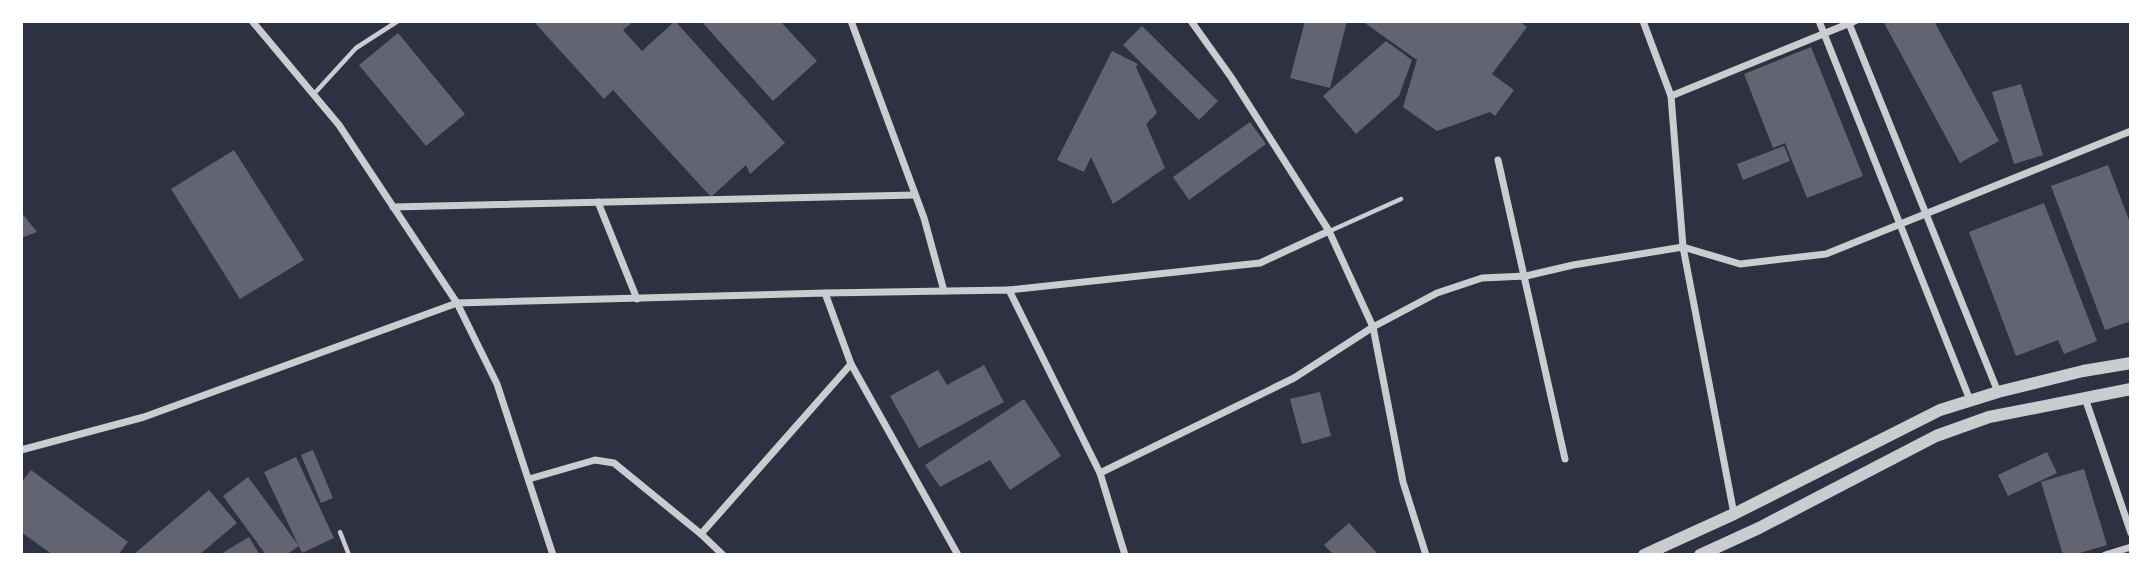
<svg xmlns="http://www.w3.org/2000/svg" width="2152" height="576" font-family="Montserrat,sans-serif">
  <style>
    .building { fill: #626471 }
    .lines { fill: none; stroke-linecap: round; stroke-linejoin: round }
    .service { stroke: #caccd0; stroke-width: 4.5 }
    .minor { stroke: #caccd0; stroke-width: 7 }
    .tertiary { stroke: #caccd0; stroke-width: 12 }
  </style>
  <rect width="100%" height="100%" fill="#2d3142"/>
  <g class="building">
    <path d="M 537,21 L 634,21 L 623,30 L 642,51 L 675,21 L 785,143 L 750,174 L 746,165 L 711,197 L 613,90 L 604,99 L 535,23 Z"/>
    <path d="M 701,21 L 780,21 L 817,61 L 773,101 Z"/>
    <path d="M 1305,21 L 1347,21 L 1330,88 L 1290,78 Z"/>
    <path d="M 1362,21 L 1519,21 L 1527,27 L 1492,74 L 1514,90 L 1495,116 L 1490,112 L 1437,131 L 1403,107 L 1417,60 Z"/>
    <path d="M 1883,21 L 1934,21 L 1999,141 L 1960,163 Z"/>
    <path d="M 1142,26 L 1218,101 L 1199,120 L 1123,45 Z"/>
    <path d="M 398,33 L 465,114 L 426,146 L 359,65 Z"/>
    <path d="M 1386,41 L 1412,60 L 1399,96 L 1356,134 L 1323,96 Z"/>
    <path d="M 1811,47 L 1863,176 L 1807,198 L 1785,143 L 1773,148 L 1744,74 Z"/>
    <path d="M 1112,51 L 1138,64 L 1136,67 L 1157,113 L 1146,124 L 1165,168 L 1113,204 L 1091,157 L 1084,172 L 1057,160 Z"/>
    <path d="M 2021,84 L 2043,155 L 2014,164 L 1992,92 Z"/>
    <path d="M 1250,122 L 1266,144 L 1189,200 L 1173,177 Z"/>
    <path d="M 1784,146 L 1790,161 L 1743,180 L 1737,164 Z"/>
    <path d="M 234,150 L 304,260 L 240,299 L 171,189 Z"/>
    <path d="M 2108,165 L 2131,225 L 2131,321 L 2105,330 L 2051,186 Z"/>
    <path d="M 2044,203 L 2097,341 L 2064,354 L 2058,340 L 2016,356 L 1969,232 Z"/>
    <path d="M 21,212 L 37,232 L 21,238 Z"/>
    <path d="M 984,365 L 1004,402 L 919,448 L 890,396 L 938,370 L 947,385 Z"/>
    <path d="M 1320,392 L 1331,436 L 1302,444 L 1290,399 Z"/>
    <path d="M 1024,399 L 1061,456 L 1010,490 L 990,460 L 940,487 L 925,465 Z"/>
    <path d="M 313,450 L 333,498 L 321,503 L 301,455 Z"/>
    <path d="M 2047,452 L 2057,473 L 2008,496 L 1998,475 Z"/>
    <path d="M 296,457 L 334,538 L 302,553 L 264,472 Z"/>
    <path d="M 2084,469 L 2107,545 L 2073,555 L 2063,555 L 2041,482 Z"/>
    <path d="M 31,470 L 128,542 L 118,555 L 53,555 L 21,532 L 21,483 Z"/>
    <path d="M 248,477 L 299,546 L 286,555 L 266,555 L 223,496 Z"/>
    <path d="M 209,490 L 237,523 L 199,555 L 133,555 Z"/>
    <path d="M 1349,523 L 1379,555 L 1334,555 L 1324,545 Z"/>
    <path d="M 249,537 L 260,555 L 219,555 Z"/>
  </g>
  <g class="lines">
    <g class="service">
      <path d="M 313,95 L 356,48 L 398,21"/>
      <path d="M 1330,231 L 1401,199"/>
      <path d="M 340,532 L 349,555"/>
    </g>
    <g class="minor">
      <path d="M 252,21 L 339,125 L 457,303 L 497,384 L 553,555"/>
      <path d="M 851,21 L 924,218 L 944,291"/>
      <path d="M 1191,21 L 1231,77 L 1329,231"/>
      <path d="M 1643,21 L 1671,96 L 1683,247 L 1734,514"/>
      <path d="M 1819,21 L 1970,400"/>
      <path d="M 1848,21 L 1998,392"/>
      <path d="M 1671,96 L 1855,21"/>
      <path d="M 1498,160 L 1565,459"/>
      <path d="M 598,202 L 637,299"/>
      <path d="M 393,207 L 915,195"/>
      <path d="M 1009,290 L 1260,263 L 1329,231 L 1373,327 L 1403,482 L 1426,555"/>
      <path d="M 825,293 L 1009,290 L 1100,473"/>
      <path d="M 2085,398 L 2131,533"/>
      <path d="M 21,450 L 144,417 L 457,303 L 825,293 L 851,364 L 958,555"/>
      <path d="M 529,479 L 595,460 L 614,463 L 701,534 L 723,555"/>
      <path d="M 701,534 L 851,364"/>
      <path d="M 1125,555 L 1100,473 L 1294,378 L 1373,327 L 1437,293 L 1482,278 L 1526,276 L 1573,265 L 1683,247 L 1740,264 L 1826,254 L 2131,131"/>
      <path d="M 2105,555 L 2131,547"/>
    </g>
    <g class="tertiary">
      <path d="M 1644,555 L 1734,514 L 1940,410 L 1998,392 L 2083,371 L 2131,363"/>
      <path d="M 1700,555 L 1759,528 L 1936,436 L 1989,417 L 2131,389"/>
    </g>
  </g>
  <rect width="2152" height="576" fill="none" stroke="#ffffff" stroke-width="46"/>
</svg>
